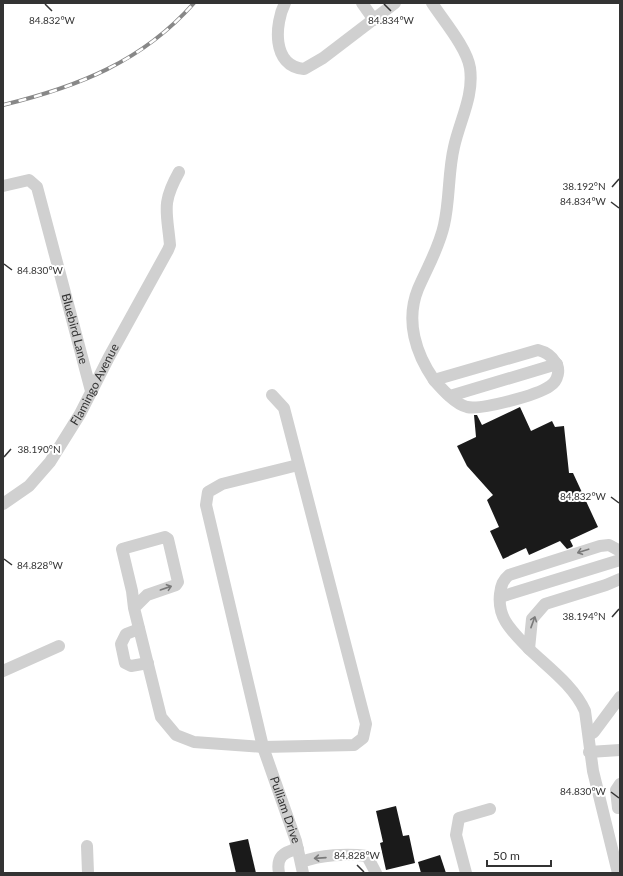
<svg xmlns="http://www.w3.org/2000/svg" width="623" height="876" font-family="Lato,sans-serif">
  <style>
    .building { fill: #1a1a1a }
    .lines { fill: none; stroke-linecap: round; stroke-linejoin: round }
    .minor { stroke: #d0d0d0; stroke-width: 12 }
    .rail-casing { stroke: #888; stroke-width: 4 }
    .rail { stroke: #fff; stroke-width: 2.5; stroke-dasharray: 8; stroke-linecap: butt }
    .oneway { stroke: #7a7a7a }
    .ticks { fill: none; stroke: #333; stroke-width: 1.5 }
    .labels { text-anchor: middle; stroke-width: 4; stroke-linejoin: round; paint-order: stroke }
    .street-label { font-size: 12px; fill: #333; stroke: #fff }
    .ticks-label { font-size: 10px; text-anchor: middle; fill: #333; stroke: #fff; stroke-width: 4; stroke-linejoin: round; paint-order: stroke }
  </style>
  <rect width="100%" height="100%" fill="#fff"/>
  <g class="building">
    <path d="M 520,407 L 531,431 L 552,421 L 555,427 L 564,426 L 569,473 L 573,473 L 598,527 L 570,540 L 573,546 L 572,547 L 567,549 L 560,541 L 529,555 L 526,548 L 503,559 L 490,531 L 499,527 L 487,500 L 493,495 L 467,466 L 457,446 L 476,437 L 474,415 L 477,415 L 482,425 Z"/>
    <path d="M 396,806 L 403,836 L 409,835 L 415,863 L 386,870 L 380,843 L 383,842 L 376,811 Z"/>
    <path d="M 248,839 L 256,873 L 236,873 L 229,843 Z"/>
    <path d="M 440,855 L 446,873 L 421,873 L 418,862 Z"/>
  </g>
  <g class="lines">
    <g class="minor">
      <path d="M 285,3 C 275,23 271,66 304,69 L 323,58 L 395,3"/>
      <path d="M 362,3 L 374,20"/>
      <path d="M 432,3 C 443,20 467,48 470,68 C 474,96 460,120 454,147 C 448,172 450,199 444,225 C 439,248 427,268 418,289 C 405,321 416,354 434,380"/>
      <path id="s1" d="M 3,186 L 29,180 L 37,187 L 91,391"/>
      <path d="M 538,350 C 546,352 551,355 555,362 C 561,369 558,381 550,386 C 538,395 482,410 467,407 C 455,404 442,389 434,380 Z"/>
      <path d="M 450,396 L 557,364"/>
      <path id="s2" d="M 298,465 L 222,484 L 208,492 L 206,505 L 263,747 L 296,841 L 303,873"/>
      <path id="s3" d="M 3,504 L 29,486 L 50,462 L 80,414 L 109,357 L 168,250 L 170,245 C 167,211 161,204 179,172"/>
      <path d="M 620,551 L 609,545 L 600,546 L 509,575 C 503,580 501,585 500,594 C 497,619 513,632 529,649 L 532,619 L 545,604 L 606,585 L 620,579"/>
      <path d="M 500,597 L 620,560"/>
      <path d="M 134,608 L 147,595 L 176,585 L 178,582 L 168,539 L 165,537 L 122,549 L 132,591 L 134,608 L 161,717 L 176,735 L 194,742 L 263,747 L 354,745 L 363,738 L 366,724 L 284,408 L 272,395"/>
      <path d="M 139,629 L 126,634 L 121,644 L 125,663 L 131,666 L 148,663"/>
      <path d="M 529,649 C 549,668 574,686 585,711 L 593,771 L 618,873"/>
      <path d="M 3,671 L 59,646"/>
      <path d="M 589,735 L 594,732 L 620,697"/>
      <path d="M 589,752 L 620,750"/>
      <path d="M 618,808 L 616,790 L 620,784"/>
      <path d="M 87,846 L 88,873"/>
      <path d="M 301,862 C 321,855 346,853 367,856 L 376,873"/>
      <path d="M 279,873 C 276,857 283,852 298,849"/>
      <path d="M 466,873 L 456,835 L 459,818 L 490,809"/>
    </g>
    <defs>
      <path id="rail" d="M 3,105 C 77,87 142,62 194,3"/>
    </defs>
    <use href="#rail" class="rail-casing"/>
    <use href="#rail" class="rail"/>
  </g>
  <defs><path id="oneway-shaft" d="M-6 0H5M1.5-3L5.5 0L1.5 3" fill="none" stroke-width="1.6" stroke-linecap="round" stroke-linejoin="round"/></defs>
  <g class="oneway">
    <use href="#oneway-shaft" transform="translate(583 551) rotate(162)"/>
    <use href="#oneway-shaft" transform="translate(166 588) rotate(-19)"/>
    <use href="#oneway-shaft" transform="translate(533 622) rotate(-70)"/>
    <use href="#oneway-shaft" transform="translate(320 858) rotate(176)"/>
  </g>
  <path class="ticks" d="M 45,4 L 52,11M 384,4 L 391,11M 612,187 L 619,179M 611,202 L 619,208M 4,264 L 12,270M 4,457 L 11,449M 611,497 L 619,503M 4,559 L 12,565M 612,617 L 619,609M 611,792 L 619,798M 357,865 L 364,872"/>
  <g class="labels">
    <g class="street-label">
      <text dy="4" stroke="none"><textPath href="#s1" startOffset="184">Bluebird Lane</textPath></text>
      <text dy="4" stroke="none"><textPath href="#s3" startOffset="153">Flamingo Avenue</textPath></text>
      <text dy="4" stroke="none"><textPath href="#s2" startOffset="423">Pulliam Drive</textPath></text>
    </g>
  </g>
  <g class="ticks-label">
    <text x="52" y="24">84.832°W</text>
    <text x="391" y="24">84.834°W</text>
    <text x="584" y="190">38.192°N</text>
    <text x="583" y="205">84.834°W</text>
    <text x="40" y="274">84.830°W</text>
    <text x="39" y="453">38.190°N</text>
    <text x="583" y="500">84.832°W</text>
    <text x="40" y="569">84.828°W</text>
    <text x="584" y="620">38.194°N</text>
    <text x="583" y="795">84.830°W</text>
    <text x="357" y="859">84.828°W</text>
  </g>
  <rect width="623" height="876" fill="none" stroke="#333333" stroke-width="8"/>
  <path d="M487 860v6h64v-6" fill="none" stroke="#333333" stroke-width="2"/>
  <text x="493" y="860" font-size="12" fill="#333333" stroke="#ffffff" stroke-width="3" paint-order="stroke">50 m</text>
</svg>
